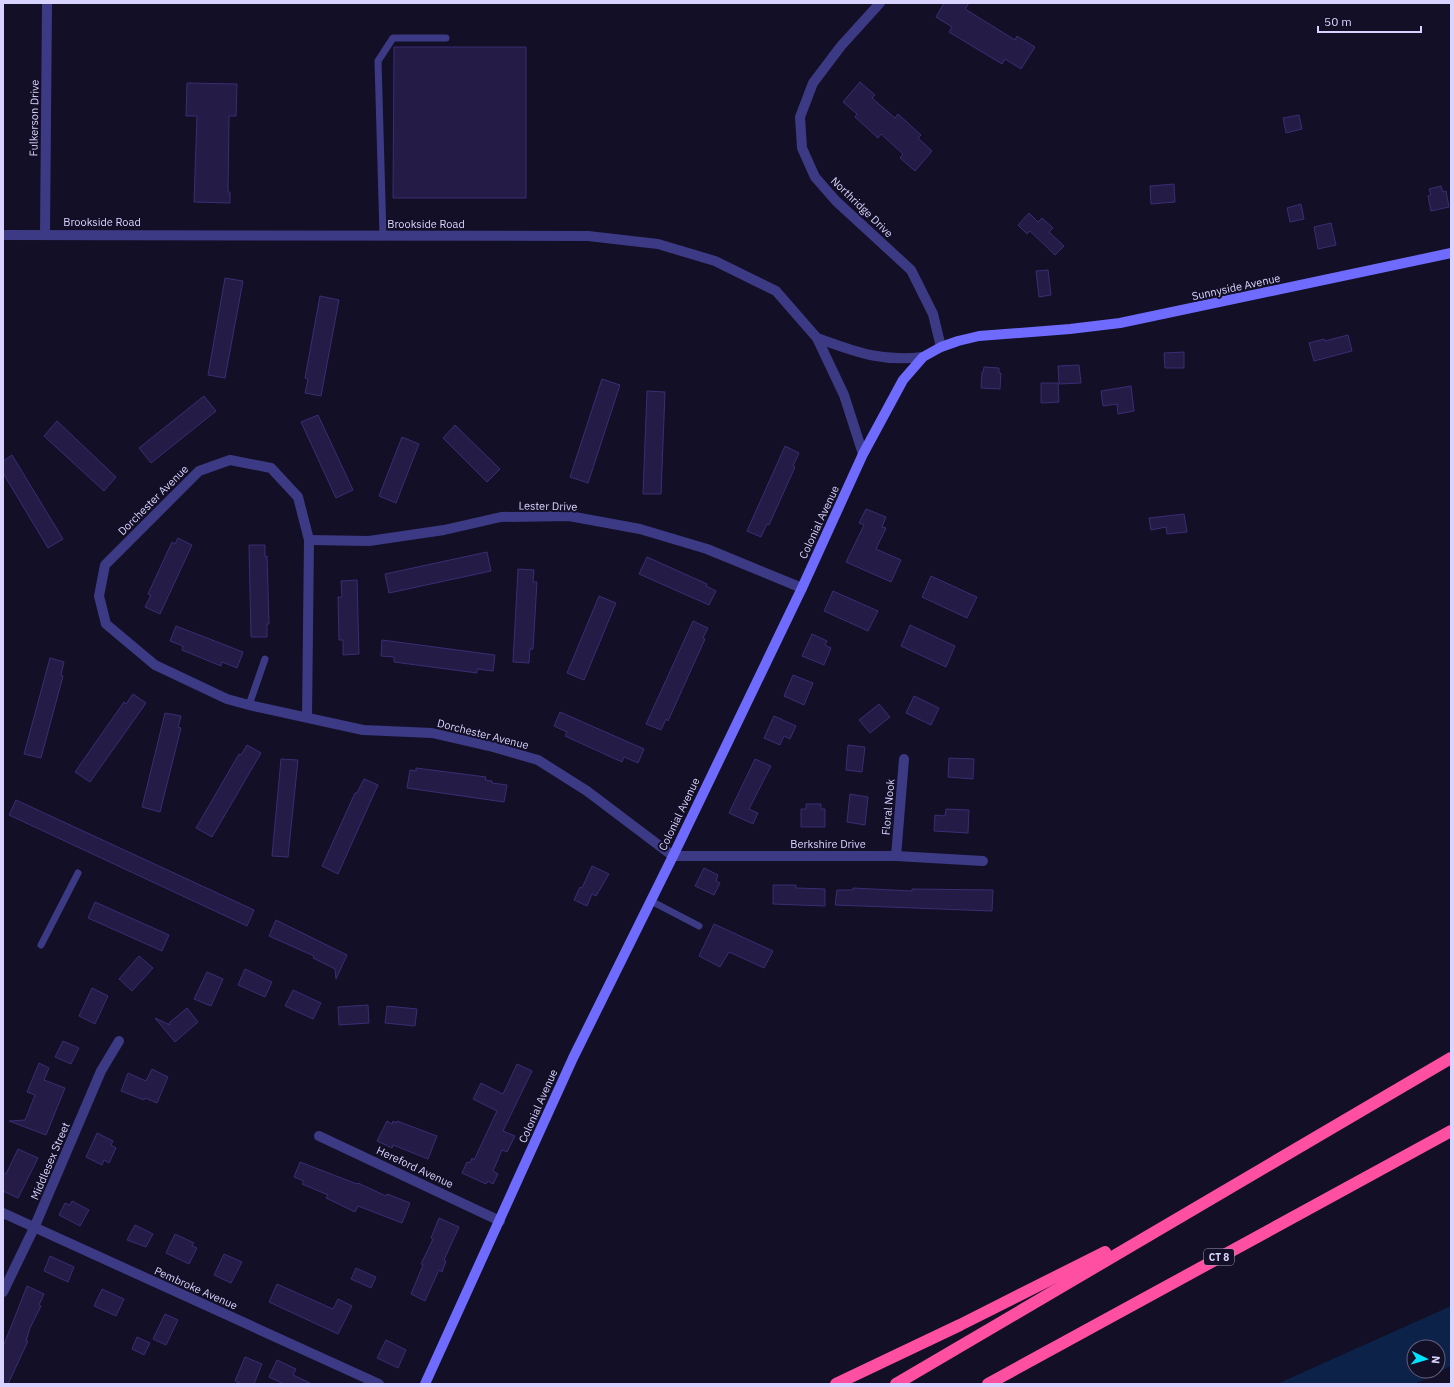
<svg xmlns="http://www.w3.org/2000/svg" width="1454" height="1387" font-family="'IBM Plex Sans',sans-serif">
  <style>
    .water { fill: #0c2248; fill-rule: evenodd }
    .building { fill: #241b47; stroke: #3b2d73 }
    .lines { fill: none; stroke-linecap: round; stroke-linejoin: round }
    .lane { stroke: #3d3a85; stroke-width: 7 }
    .street { stroke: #3d3a85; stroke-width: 10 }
    .secondary { stroke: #6f6bff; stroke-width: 10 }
    .highway { stroke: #ff4fa3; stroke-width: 12 }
    .labels { text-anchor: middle; stroke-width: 4; stroke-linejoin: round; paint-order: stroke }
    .shield { fill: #130f26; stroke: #9e99be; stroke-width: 1 }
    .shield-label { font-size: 10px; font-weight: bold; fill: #d9d4ff }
    .street-label { font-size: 11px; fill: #d9d4ff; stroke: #130f26 }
  </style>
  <rect width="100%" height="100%" fill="#130f26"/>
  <path class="water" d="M 1451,1306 L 1451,1366 L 1415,1384 L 1277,1384 ZM 1414,1347 L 1438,1347 L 1438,1371 L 1414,1371 Z"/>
  <g class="building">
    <path d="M 944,3 L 969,3 L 965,9 L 1015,40 L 1017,36 L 1035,47 L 1021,69 L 1005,59 L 1002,64 L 949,32 L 952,27 L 936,17 Z"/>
    <path d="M 394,47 L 526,47 L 526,198 L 393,198 Z"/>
    <path d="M 860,82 L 875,95 L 872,98 L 895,118 L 898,114 L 921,135 L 918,138 L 932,151 L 915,171 L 900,158 L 903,154 L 881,134 L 878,138 L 855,117 L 857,114 L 843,102 Z"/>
    <path d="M 187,83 L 237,84 L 236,116 L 229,116 L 228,192 L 230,192 L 230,203 L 194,202 L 197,116 L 186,116 Z"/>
    <path d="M 1299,115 L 1302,129 L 1286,133 L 1283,118 Z"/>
    <path d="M 1174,184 L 1175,202 L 1151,204 L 1150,186 Z"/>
    <path d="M 1441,186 L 1443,192 L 1446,191 L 1449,207 L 1431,211 L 1428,196 L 1431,195 L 1429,189 Z"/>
    <path d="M 1301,204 L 1304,219 L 1290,222 L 1287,208 Z"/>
    <path d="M 1029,213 L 1038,222 L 1042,218 L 1053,228 L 1049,232 L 1064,246 L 1055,255 L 1030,231 L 1027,234 L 1018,225 Z"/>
    <path d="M 1331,223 L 1336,245 L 1318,249 L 1314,227 Z"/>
    <path d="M 1048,270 L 1051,295 L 1039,297 L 1036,271 Z"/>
    <path d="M 225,278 L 243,281 L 225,378 L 208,375 Z"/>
    <path d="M 320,296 L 339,300 L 321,396 L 305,393 L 308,379 L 305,378 Z"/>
    <path d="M 1348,335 L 1352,351 L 1314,361 L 1309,343 L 1324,339 L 1325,341 Z"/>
    <path d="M 1184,352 L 1184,368 L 1165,368 L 1164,353 Z"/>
    <path d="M 1079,365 L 1081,383 L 1059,384 L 1058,366 Z"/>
    <path d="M 984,367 L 999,368 L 999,373 L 1001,373 L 1000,389 L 981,388 L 982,372 L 983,372 Z"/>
    <path d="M 602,379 L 620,385 L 588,483 L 570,477 Z"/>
    <path d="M 1041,383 L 1058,383 L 1059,402 L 1041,403 Z"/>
    <path d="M 1131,386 L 1134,411 L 1118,414 L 1117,404 L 1103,406 L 1101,391 Z"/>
    <path d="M 647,391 L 665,392 L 661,494 L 643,494 Z"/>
    <path d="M 204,396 L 216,411 L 151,463 L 139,448 Z"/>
    <path d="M 318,415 L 353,490 L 336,498 L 301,422 Z"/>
    <path d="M 57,421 L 116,477 L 104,491 L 44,436 Z"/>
    <path d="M 455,425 L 500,469 L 487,482 L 443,438 Z"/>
    <path d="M 402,437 L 419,444 L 396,503 L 379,496 Z"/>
    <path d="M 785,446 L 799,453 L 793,466 L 795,467 L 769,525 L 767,524 L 761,537 L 747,531 Z"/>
    <path d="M 12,455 L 63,539 L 48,548 L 3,473 L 3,461 Z"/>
    <path d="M 866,509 L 886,517 L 882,527 L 886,528 L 876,549 L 901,560 L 891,582 L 846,562 L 864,525 L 859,523 Z"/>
    <path d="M 1184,514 L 1187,532 L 1167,534 L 1166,527 L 1151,530 L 1149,518 Z"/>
    <path d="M 178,538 L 192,545 L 160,614 L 145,607 L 151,595 L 148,594 L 172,542 L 175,544 Z"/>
    <path d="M 249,545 L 265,545 L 265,557 L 267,556 L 269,624 L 267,624 L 267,637 L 251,637 Z"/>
    <path d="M 487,552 L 491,571 L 389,593 L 385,574 Z"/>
    <path d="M 647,557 L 707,584 L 706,586 L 716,591 L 709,605 L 639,574 Z"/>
    <path d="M 518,569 L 534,570 L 533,582 L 537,582 L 533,649 L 530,649 L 529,663 L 513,662 Z"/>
    <path d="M 931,576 L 977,597 L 967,618 L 922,597 Z"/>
    <path d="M 357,580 L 359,654 L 343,655 L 343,640 L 339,640 L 338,597 L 342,597 L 341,581 Z"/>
    <path d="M 833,591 L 878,611 L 868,631 L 824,611 Z"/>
    <path d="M 599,596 L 616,603 L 584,680 L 567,673 Z"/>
    <path d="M 693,621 L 708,628 L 703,638 L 705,639 L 668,721 L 666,719 L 661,730 L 646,724 Z"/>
    <path d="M 910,625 L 955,646 L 946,667 L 901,646 Z"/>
    <path d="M 176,626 L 243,652 L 237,668 L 222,662 L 221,666 L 182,650 L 183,646 L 170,641 Z"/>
    <path d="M 812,634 L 827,641 L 825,645 L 831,648 L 824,665 L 802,656 Z"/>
    <path d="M 382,640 L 495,655 L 493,671 L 477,669 L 477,673 L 394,662 L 394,657 L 381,656 Z"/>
    <path d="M 50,658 L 64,662 L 61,675 L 63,676 L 41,758 L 24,754 Z"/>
    <path d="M 793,675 L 813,683 L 804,705 L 784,696 Z"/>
    <path d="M 133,694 L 146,703 L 90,782 L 75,772 L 124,702 L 126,704 Z"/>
    <path d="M 914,696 L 939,708 L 931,725 L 906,713 Z"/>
    <path d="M 879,704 L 890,717 L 870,733 L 859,720 Z"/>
    <path d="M 560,712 L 644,749 L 638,763 L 624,757 L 622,762 L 565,736 L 567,732 L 554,726 Z"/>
    <path d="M 165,713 L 181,716 L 178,727 L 181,728 L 160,812 L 142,807 Z"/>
    <path d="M 774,716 L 796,726 L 790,739 L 784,736 L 780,745 L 764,738 Z"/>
    <path d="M 247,745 L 261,753 L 212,837 L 196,828 L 239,754 L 241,755 Z"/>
    <path d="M 848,745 L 865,747 L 862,772 L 846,770 Z"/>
    <path d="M 949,758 L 974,759 L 973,779 L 948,777 Z"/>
    <path d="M 281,759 L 298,760 L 288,857 L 272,856 Z"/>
    <path d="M 755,759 L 771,766 L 749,809 L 758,813 L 753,824 L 729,813 Z"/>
    <path d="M 416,768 L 486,777 L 485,780 L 492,781 L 492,783 L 507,785 L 504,802 L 407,788 L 410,770 L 416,771 Z"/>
    <path d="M 364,779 L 378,785 L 338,874 L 322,866 L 355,793 L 357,793 Z"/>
    <path d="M 850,794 L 868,797 L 865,825 L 847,822 Z"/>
    <path d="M 16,800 L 254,910 L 247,926 L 9,815 Z"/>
    <path d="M 806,804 L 821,804 L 821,809 L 825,809 L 825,827 L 801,827 L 801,809 L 806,809 Z"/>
    <path d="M 946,809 L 969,810 L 968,833 L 934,831 L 935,815 L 945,816 Z"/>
    <path d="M 592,866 L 609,874 L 596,896 L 592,894 L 587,906 L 574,900 L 580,887 L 582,888 Z"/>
    <path d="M 704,868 L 718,875 L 716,881 L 720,883 L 714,895 L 695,886 Z"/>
    <path d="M 773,885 L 796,885 L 796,888 L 825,889 L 825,906 L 773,904 Z"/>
    <path d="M 853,888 L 912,891 L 912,889 L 993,890 L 992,911 L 835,905 L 837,890 L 853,890 Z"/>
    <path d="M 95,902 L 169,935 L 162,951 L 88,918 Z"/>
    <path d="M 276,920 L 347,955 L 336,979 L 335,969 L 313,958 L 314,956 L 269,936 Z"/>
    <path d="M 714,924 L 773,951 L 764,968 L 729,952 L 720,967 L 699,956 Z"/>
    <path d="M 139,956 L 153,968 L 132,991 L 119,979 Z"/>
    <path d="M 245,969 L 272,982 L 265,997 L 238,985 Z"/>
    <path d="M 207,972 L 223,979 L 211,1006 L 194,999 Z"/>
    <path d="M 92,988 L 108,996 L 95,1024 L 79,1016 Z"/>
    <path d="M 293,990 L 321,1003 L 313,1019 L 285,1006 Z"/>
    <path d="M 368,1005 L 369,1023 L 339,1025 L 338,1007 Z"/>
    <path d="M 387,1006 L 417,1009 L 415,1026 L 385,1023 Z"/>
    <path d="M 187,1008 L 198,1022 L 175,1042 L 155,1018 L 170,1025 L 169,1023 Z"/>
    <path d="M 63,1041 L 79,1048 L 71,1064 L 55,1057 Z"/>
    <path d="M 39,1063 L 49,1068 L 44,1080 L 65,1088 L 46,1135 L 9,1121 L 25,1120 L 35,1095 L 27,1092 Z"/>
    <path d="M 517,1064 L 532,1071 L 503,1131 L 515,1136 L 507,1152 L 502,1150 L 493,1171 L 498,1174 L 493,1184 L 488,1181 L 486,1184 L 462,1173 L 467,1162 L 470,1163 L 472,1158 L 474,1160 L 497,1111 L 473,1099 L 481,1083 L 503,1094 Z"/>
    <path d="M 152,1069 L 168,1077 L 157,1103 L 145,1098 L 144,1100 L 121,1091 L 128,1073 L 146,1081 Z"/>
    <path d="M 387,1121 L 392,1124 L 393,1121 L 396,1123 L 397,1121 L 437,1136 L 428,1159 L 393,1145 L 392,1148 L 377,1141 Z"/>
    <path d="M 97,1133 L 113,1141 L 111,1145 L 116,1148 L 109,1163 L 104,1160 L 102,1165 L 86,1157 Z"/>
    <path d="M 18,1149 L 38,1158 L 18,1198 L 3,1191 L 3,1172 L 6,1174 Z"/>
    <path d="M 300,1162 L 357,1184 L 358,1183 L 386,1196 L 387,1194 L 410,1203 L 402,1223 L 358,1206 L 355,1212 L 326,1198 L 328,1195 L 302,1184 L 304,1181 L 294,1177 Z"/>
    <path d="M 72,1201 L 89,1210 L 80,1226 L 59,1215 L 65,1203 L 70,1205 Z"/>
    <path d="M 439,1218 L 459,1227 L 444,1260 L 446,1261 L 442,1272 L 439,1270 L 438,1272 L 425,1301 L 411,1294 L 423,1265 L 421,1264 L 433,1239 L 431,1238 Z"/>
    <path d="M 135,1225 L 153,1234 L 146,1247 L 127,1240 Z"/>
    <path d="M 175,1234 L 194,1243 L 192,1246 L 197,1248 L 189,1264 L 166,1253 Z"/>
    <path d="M 224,1254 L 242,1262 L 231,1283 L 214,1275 Z"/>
    <path d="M 50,1256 L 74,1267 L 68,1282 L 44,1271 Z"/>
    <path d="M 356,1268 L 376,1277 L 371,1288 L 351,1279 Z"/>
    <path d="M 277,1284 L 333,1309 L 338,1299 L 352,1306 L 338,1334 L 269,1302 Z"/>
    <path d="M 27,1286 L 44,1294 L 39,1305 L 41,1306 L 30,1328 L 26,1341 L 28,1341 L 8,1384 L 3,1384 L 3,1347 Z"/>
    <path d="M 102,1289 L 124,1299 L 116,1316 L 94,1306 Z"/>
    <path d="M 165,1314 L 178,1320 L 166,1345 L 153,1339 Z"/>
    <path d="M 137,1337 L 150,1343 L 144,1355 L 132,1349 Z"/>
    <path d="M 386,1340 L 406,1350 L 398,1368 L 377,1358 Z"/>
    <path d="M 245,1357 L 262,1364 L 254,1384 L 242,1384 L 235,1381 Z"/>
    <path d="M 277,1360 L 296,1369 L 293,1375 L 312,1384 L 284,1384 L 269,1377 Z"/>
  </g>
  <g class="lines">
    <g class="lane">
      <path d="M 383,236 L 378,61 L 393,38 L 446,38"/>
      <path d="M 249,705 L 265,659"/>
      <path d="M 651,901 L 699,926"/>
      <path d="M 41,945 L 78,873"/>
    </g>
    <g class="street">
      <path d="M 880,3 L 841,46 L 813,83 L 800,117 L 802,148 L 815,177 L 836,201 L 911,270 L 933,314 L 941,347"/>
      <path d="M 45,233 L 47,3"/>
      <path d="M 3,235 L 588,236 L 658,244 L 715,261 L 776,291 L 817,338 L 844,395 L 863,454"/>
      <path d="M 817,338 C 856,352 880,362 923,357"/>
      <path d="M 309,540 L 369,541 L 444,530 L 501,517 L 569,516 L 640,529 L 707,549 L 802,588"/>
      <path d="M 307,717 L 309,540 L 298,497 L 271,468 L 230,460 L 199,471 L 105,565 L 99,596 L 106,624 L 155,665 L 227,699 L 249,705 L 363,730 L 432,733 L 493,747 L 538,760 L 587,791 L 673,856 L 896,856 L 983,861"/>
      <path d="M 896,856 L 904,759"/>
      <path d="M 319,1136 L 500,1221"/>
      <path d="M 3,1213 L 379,1384"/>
      <path d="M 3,1292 L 34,1228 L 101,1071 L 119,1041"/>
    </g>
    <path class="secondary" d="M 425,1384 L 573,1058 L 673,856 L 802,588 L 863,454 L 903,380 L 923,357 L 941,347 L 958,341 L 979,336 L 1070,329 L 1120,323 L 1451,253"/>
    <g class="highway">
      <path d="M 836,1384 L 960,1325 L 1105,1252"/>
      <path d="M 896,1384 L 1451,1058"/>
      <path d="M 988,1384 L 1451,1131"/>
    </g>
  </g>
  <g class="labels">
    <rect class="shield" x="1204" y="1249" width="30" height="16" rx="3"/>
    <g class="shield-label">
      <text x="1219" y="1261">CT 8</text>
    </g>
    <g class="street-label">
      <text transform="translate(34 118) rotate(-89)" y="4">Fulkerson Drive</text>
      <text transform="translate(862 207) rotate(44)" y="4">Northridge Drive</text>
      <text x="102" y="226">Brookside Road</text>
      <text x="426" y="228">Brookside Road</text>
      <text transform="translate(1236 287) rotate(-12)" y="4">Sunnyside Avenue</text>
      <text transform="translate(153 500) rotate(-45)" y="4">Dorchester Avenue</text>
      <text transform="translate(548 506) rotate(1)" y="4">Lester Drive</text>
      <text transform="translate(819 522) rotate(-65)" y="4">Colonial Avenue</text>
      <text transform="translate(483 734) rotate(14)" y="4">Dorchester Avenue</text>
      <text transform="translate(888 807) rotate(-85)" y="4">Floral Nook</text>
      <text transform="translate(679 814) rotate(-64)" y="4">Colonial Avenue</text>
      <text x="828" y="848">Berkshire Drive</text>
      <text transform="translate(538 1106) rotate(-66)" y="4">Colonial Avenue</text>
      <text transform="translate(50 1161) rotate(-67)" y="4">Middlesex Street</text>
      <text transform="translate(415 1167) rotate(25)" y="4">Hereford Avenue</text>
      <text transform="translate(196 1288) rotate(24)" y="4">Pembroke Avenue</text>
    </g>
  </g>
  <rect width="1454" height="1387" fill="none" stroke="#d9d4ff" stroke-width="8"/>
  <g transform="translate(1426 1359) rotate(95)"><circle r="19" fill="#130f26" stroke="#625e7d"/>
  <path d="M0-3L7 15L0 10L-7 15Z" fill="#00e5ff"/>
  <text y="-6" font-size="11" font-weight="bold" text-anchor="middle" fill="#d9d4ff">N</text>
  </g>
  <path d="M1318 26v6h103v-6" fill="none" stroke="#d9d4ff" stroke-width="2"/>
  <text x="1324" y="26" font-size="12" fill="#d9d4ff" stroke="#130f26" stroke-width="3" paint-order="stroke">50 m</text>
</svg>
